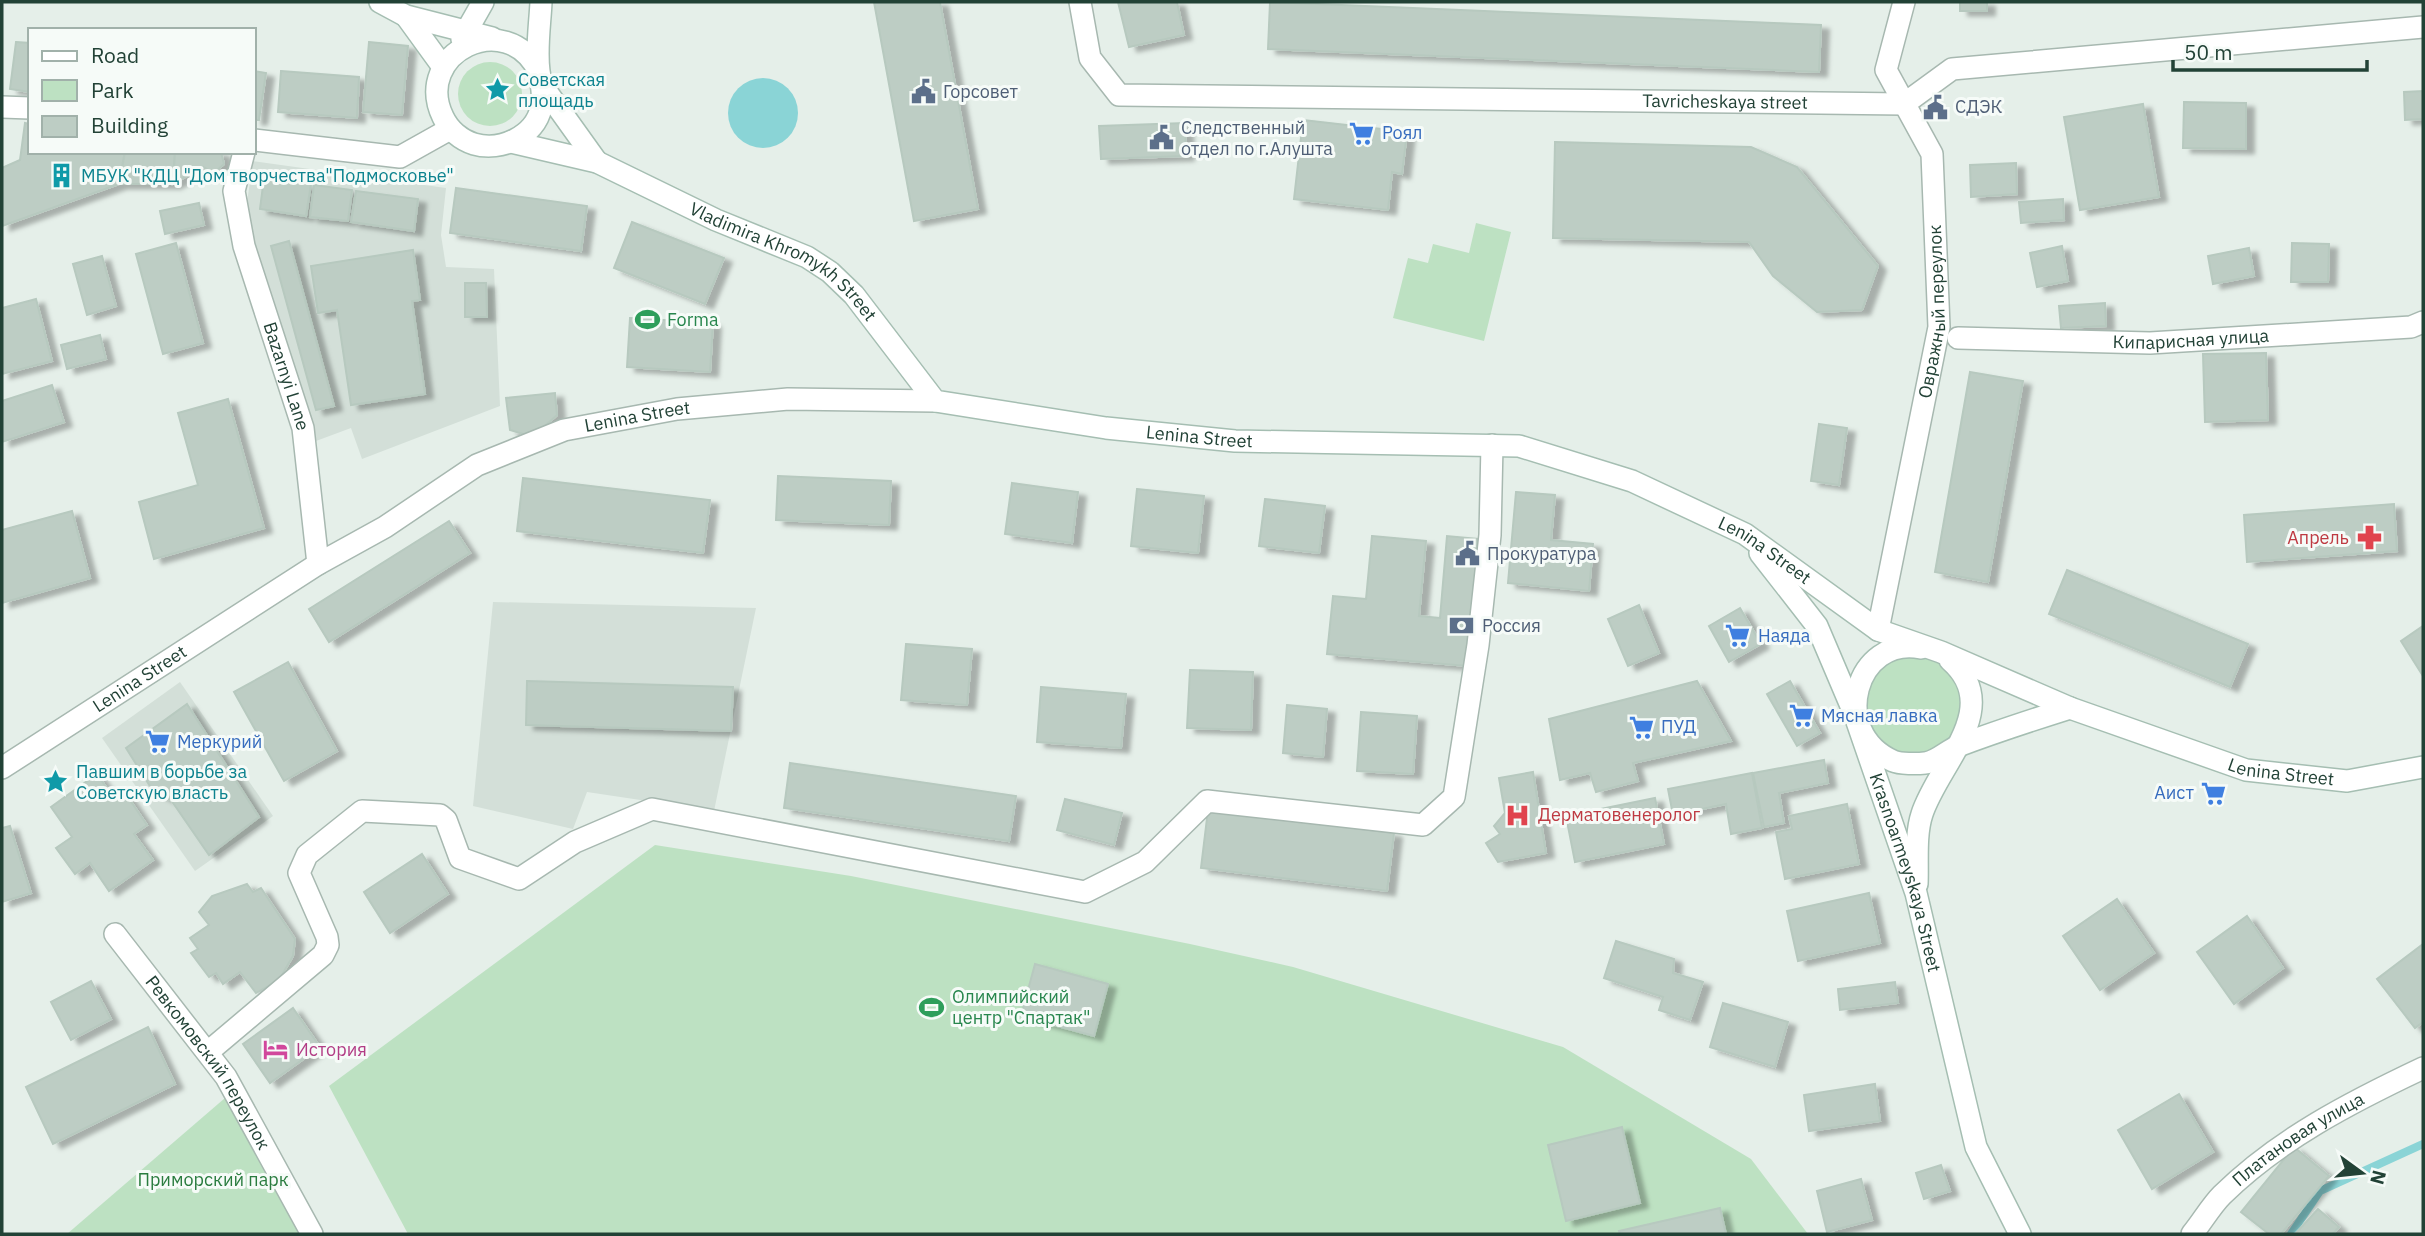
<svg xmlns="http://www.w3.org/2000/svg" width="2425" height="1236" font-family="'IBM Plex Sans',sans-serif">
  <style>
    .built { fill: #d3dfd8 }
    .green { fill: #bde1c2 }
    .water { fill: #8ad4d6 }
    .lines { fill: none; stroke-linecap: round; stroke-linejoin: round }
    .stream { stroke: #8ad4d6; stroke-width: 8 }
    .building { fill: #bdcdc4; stroke: #b7c9bf; stroke-width: 2; filter: url(#shadow) }
    .street-casing { stroke: #a7b8b0; stroke-width: 24 }
    .secondary-casing { stroke: #a5beb2; stroke-width: 24 }
    .street { stroke: #fff; stroke-width: 21 }
    .secondary { stroke: #fff; stroke-width: 21 }
    .labels { text-anchor: middle; stroke-width: 6; stroke-linejoin: round; paint-order: stroke }
    .culture-label { font-size: 18px; fill: #0d838f; stroke: #f6fbf8; text-anchor: start }
    .service-label { font-size: 18px; fill: #4e5e75; stroke: #f6fbf8; text-anchor: start }
    .street-label { font-size: 18px; fill: #224236; stroke: #f6fbf8 }
    .shop-label { font-size: 18px; fill: #366cbe; stroke: #f6fbf8; text-anchor: start }
    .leisure-label { font-size: 18px; fill: #27864d; stroke: #f6fbf8; text-anchor: start }
    .health-label { font-size: 18px; fill: #be3a42; stroke: #f6fbf8; text-anchor: end }
    .hotel-label { font-size: 18px; fill: #b23c85; stroke: #f6fbf8; text-anchor: start }
    .park-label { font-size: 18px; fill: #2a7c3f; stroke: #f6fbf8 }
  </style>
  <defs>
    <filter id="shadow"><feDropShadow dx="8" dy="4.5" stdDeviation="2" flood-color="#0004"/></filter>
  </defs>
  <rect width="100%" height="100%" fill="#e5efe9"/>
  <g class="built">
    <path d="M 253,161 L 446,188 L 441,235 L 446,267 L 494,269 L 500,406 L 362,459 L 351,428 L 316,441 L 245,216 Z"/>
    <path d="M 493,602 L 756,608 L 714,811 L 587,792 L 573,829 L 473,806 Z"/>
    <path d="M 180,682 L 273,816 L 195,871 L 102,738 Z"/>
  </g>
  <g class="green">
    <circle cx="490" cy="94" r="32"/>
    <path d="M 1476,223 L 1511,232 L 1484,341 L 1393,318 L 1408,258 L 1428,263 L 1433,244 L 1469,253 Z"/>
    <circle cx="1914" cy="705" r="51"/>
    <path d="M 655,845 L 851,876 L 1190,944 L 1293,967 L 1563,1047 L 1751,1159 L 1808,1234 L 408,1234 L 329,1086 Z"/>
    <path d="M 225,1098 L 308,1234 L 67,1234 Z"/>
  </g>
  <circle class="water" cx="763" cy="113" r="35"/>
  <g class="lines">
    <path class="stream" d="M 2291,1234 L 2320,1191 L 2423,1144"/>
  </g>
  <g class="building">
    <path d="M 874,2 L 940,2 L 978,209 L 914,221 Z"/>
    <path d="M 1118,2 L 1177,2 L 1184,35 L 1129,47 Z"/>
    <path d="M 1270,2 L 1821,25 L 1819,72 L 1268,49 Z"/>
    <rect x="1960" y="2" width="27" height="9"/>
    <path d="M 16,42 L 30,43 L 30,92 L 10,89 Z"/>
    <path d="M 369,42 L 408,46 L 402,115 L 363,112 Z"/>
    <path d="M 254,71 L 266,73 L 259,120 L 254,120 Z"/>
    <path d="M 281,71 L 359,77 L 357,118 L 278,112 Z"/>
    <path d="M 2423,91 L 2423,119 L 2405,120 L 2404,92 Z"/>
    <path d="M 2184,102 L 2246,103 L 2246,149 L 2183,148 Z"/>
    <path d="M 2143,104 L 2159,197 L 2080,210 L 2064,117 Z"/>
    <path d="M 1303,120 L 1407,132 L 1402,174 L 1392,172 L 1388,210 L 1294,199 Z"/>
    <path d="M 25,123 L 30,124 L 30,152 L 125,152 L 119,184 L 2,226 L 2,168 L 20,160 Z"/>
    <path d="M 1185,123 L 1186,156 L 1101,159 L 1099,126 Z"/>
    <path d="M 1555,142 L 1751,147 L 1797,167 L 1878,266 L 1862,310 L 1817,312 L 1773,276 L 1749,242 L 1553,238 Z"/>
    <path d="M 125,152 L 175,152 L 173,184 L 119,184 Z"/>
    <path d="M 175,152 L 221,152 L 224,164 L 214,173 L 203,167 L 173,184 Z"/>
    <path d="M 2016,163 L 2017,194 L 1971,197 L 1970,165 Z"/>
    <path d="M 264,178 L 311,184 L 306,216 L 260,209 Z"/>
    <path d="M 314,185 L 352,190 L 348,221 L 310,217 Z"/>
    <path d="M 456,188 L 587,206 L 581,251 L 450,233 Z"/>
    <path d="M 356,191 L 418,199 L 414,231 L 351,222 Z"/>
    <path d="M 2063,199 L 2064,220 L 2021,223 L 2019,202 Z"/>
    <path d="M 199,203 L 204,225 L 165,234 L 160,211 Z"/>
    <path d="M 632,222 L 724,258 L 705,304 L 614,268 Z"/>
    <path d="M 289,241 L 334,406 L 316,410 L 271,246 Z"/>
    <path d="M 176,243 L 203,343 L 163,354 L 136,254 Z"/>
    <path d="M 2292,243 L 2329,244 L 2328,282 L 2291,282 Z"/>
    <path d="M 2062,246 L 2068,281 L 2037,287 L 2030,253 Z"/>
    <path d="M 2249,248 L 2254,276 L 2213,284 L 2208,256 Z"/>
    <path d="M 413,250 L 420,300 L 412,301 L 425,394 L 351,405 L 337,310 L 318,313 L 311,266 Z"/>
    <path d="M 102,256 L 116,306 L 87,315 L 73,264 Z"/>
    <path d="M 465,283 L 486,283 L 487,317 L 465,317 Z"/>
    <path d="M 36,299 L 52,361 L 2,374 L 2,308 Z"/>
    <path d="M 2105,303 L 2106,326 L 2061,328 L 2059,306 Z"/>
    <path d="M 630,318 L 713,323 L 710,372 L 627,367 Z"/>
    <path d="M 100,335 L 106,359 L 67,369 L 61,345 Z"/>
    <path d="M 2266,353 L 2268,420 L 2205,422 L 2203,354 Z"/>
    <path d="M 1970,372 L 2023,381 L 1988,582 L 1935,572 Z"/>
    <path d="M 52,385 L 64,422 L 2,442 L 2,401 Z"/>
    <path d="M 555,393 L 557,415 L 533,437 L 510,430 L 506,398 Z"/>
    <path d="M 228,399 L 264,528 L 154,559 L 139,502 L 198,485 L 178,413 Z"/>
    <path d="M 1819,424 L 1847,428 L 1839,485 L 1811,481 Z"/>
    <path d="M 778,476 L 891,481 L 889,525 L 776,520 Z"/>
    <path d="M 523,478 L 710,500 L 703,553 L 517,531 Z"/>
    <path d="M 1012,483 L 1078,492 L 1072,543 L 1005,534 Z"/>
    <path d="M 1137,489 L 1204,496 L 1198,553 L 1131,546 Z"/>
    <path d="M 1516,492 L 1555,495 L 1551,540 L 1593,544 L 1589,591 L 1508,583 Z"/>
    <path d="M 1265,499 L 1325,506 L 1319,553 L 1259,546 Z"/>
    <path d="M 2394,504 L 2397,551 L 2247,562 L 2244,515 Z"/>
    <path d="M 72,511 L 90,578 L 2,603 L 2,530 Z"/>
    <path d="M 449,521 L 470,553 L 329,642 L 309,609 Z"/>
    <path d="M 1372,536 L 1426,541 L 1419,616 L 1440,618 L 1447,536 L 1478,539 L 1467,666 L 1327,654 L 1333,596 L 1366,599 Z"/>
    <path d="M 2067,570 L 2248,644 L 2230,687 L 2049,614 Z"/>
    <path d="M 1639,605 L 1659,653 L 1628,666 L 1608,619 Z"/>
    <path d="M 1740,608 L 1761,644 L 1729,662 L 1709,626 Z"/>
    <path d="M 2423,626 L 2423,676 L 2401,641 Z"/>
    <path d="M 906,644 L 972,649 L 967,705 L 901,700 Z"/>
    <path d="M 288,662 L 337,751 L 284,781 L 234,692 Z"/>
    <path d="M 1190,670 L 1253,672 L 1251,730 L 1187,728 Z"/>
    <path d="M 527,681 L 733,687 L 731,731 L 526,725 Z"/>
    <path d="M 1697,681 L 1731,741 L 1633,763 L 1638,781 L 1596,792 L 1590,773 L 1560,780 L 1549,719 Z"/>
    <path d="M 1790,681 L 1820,733 L 1797,746 L 1767,694 Z"/>
    <path d="M 1041,687 L 1126,694 L 1121,748 L 1037,742 Z"/>
    <path d="M 187,704 L 259,817 L 209,855 L 171,800 L 153,791 L 126,748 Z"/>
    <path d="M 1287,705 L 1327,709 L 1323,757 L 1283,753 Z"/>
    <path d="M 1361,712 L 1417,716 L 1413,774 L 1357,771 Z"/>
    <path d="M 1824,760 L 1828,783 L 1779,793 L 1784,823 L 1764,827 L 1753,773 Z"/>
    <path d="M 790,763 L 1016,796 L 1009,841 L 784,808 Z"/>
    <path d="M 1533,772 L 1546,853 L 1498,862 L 1486,843 L 1500,834 L 1494,826 L 1505,813 L 1499,778 Z"/>
    <path d="M 1752,773 L 1762,828 L 1731,834 L 1726,804 L 1673,815 L 1668,789 Z"/>
    <path d="M 97,774 L 113,797 L 123,790 L 147,825 L 134,834 L 153,860 L 109,891 L 90,863 L 75,874 L 56,848 L 72,837 L 51,807 Z"/>
    <path d="M 1655,798 L 1664,844 L 1575,862 L 1566,816 Z"/>
    <path d="M 1065,799 L 1122,813 L 1114,845 L 1057,830 Z"/>
    <path d="M 1847,804 L 1859,864 L 1785,879 L 1776,832 L 1792,829 L 1789,816 Z"/>
    <path d="M 1208,810 L 1394,833 L 1387,891 L 1201,868 Z"/>
    <path d="M 10,826 L 31,893 L 2,902 L 2,828 Z"/>
    <path d="M 422,854 L 448,894 L 390,933 L 364,892 Z"/>
    <path d="M 247,884 L 253,892 L 261,888 L 295,939 L 293,956 L 279,980 L 256,993 L 240,972 L 223,984 L 216,973 L 209,977 L 191,953 L 198,949 L 190,938 L 209,925 L 199,912 L 212,896 Z"/>
    <path d="M 1869,893 L 1880,943 L 1798,961 L 1787,911 Z"/>
    <path d="M 2117,899 L 2154,953 L 2100,990 L 2063,936 Z"/>
    <path d="M 2247,916 L 2283,968 L 2234,1004 L 2197,952 Z"/>
    <path d="M 1616,941 L 1674,959 L 1673,973 L 1703,982 L 1690,1020 L 1659,1010 L 1663,997 L 1604,978 Z"/>
    <path d="M 2423,944 L 2423,1022 L 2415,1028 L 2377,979 Z"/>
    <path d="M 1035,964 L 1108,984 L 1094,1036 L 1021,1016 Z"/>
    <path d="M 91,981 L 111,1019 L 71,1040 L 51,1002 Z"/>
    <path d="M 1895,982 L 1898,1003 L 1840,1010 L 1838,989 Z"/>
    <path d="M 1723,1003 L 1788,1022 L 1775,1067 L 1710,1047 Z"/>
    <path d="M 293,1008 L 320,1047 L 270,1083 L 243,1044 Z"/>
    <path d="M 148,1027 L 175,1084 L 53,1144 L 26,1087 Z"/>
    <path d="M 1875,1084 L 1880,1121 L 1809,1131 L 1804,1095 Z"/>
    <path d="M 2179,1094 L 2213,1152 L 2152,1189 L 2118,1130 Z"/>
    <path d="M 1622,1127 L 1640,1203 L 1566,1221 L 1548,1145 Z"/>
    <path d="M 2294,1147 L 2329,1176 L 2281,1234 L 2269,1234 L 2241,1212 Z"/>
    <path d="M 1941,1165 L 1950,1191 L 1924,1199 L 1916,1173 Z"/>
    <path d="M 1861,1179 L 1872,1220 L 1827,1232 L 1817,1191 Z"/>
    <path d="M 1720,1208 L 1726,1234 L 1620,1234 L 1619,1231 Z"/>
    <path d="M 2318,1209 L 2339,1227 L 2333,1234 L 2295,1234 Z"/>
  </g>
  <g class="lines">
    <defs>
      <g id="street">
        <path id="s1" d="M 1080,2 L 1090,58 L 1119,95 L 1904,104 L 1952,69 L 2423,27"/>
        <path d="M 2,107 L 30,108"/>
        <path d="M 254,140 L 400,157 L 450,129"/>
        <path id="s2" d="M 244,152 L 234,191 L 244,246 L 303,428 L 318,564"/>
        <path id="s3" d="M 1958,338 L 2150,343 L 2411,327 L 2423,322"/>
        <path id="s4" d="M 1878,630 L 1939,327 L 1932,154 L 1886,70 L 1904,2"/>
        <path id="s5" d="M 2,768 L 318,564 L 385,527 L 477,465 L 564,430 L 677,409 L 788,399 L 935,401"/>
        <path id="s6" d="M 115,934 L 226,1077 L 312,1234"/>
        <path d="M 208,1052 L 323,955 L 328,945 L 327,937 L 299,873 L 307,855 L 362,811 L 440,815 L 446,820 L 460,858 L 519,879 L 575,842 L 652,809 L 1085,892 L 1145,862 L 1207,801 L 1423,825 L 1454,797 L 1478,645 L 1490,535 L 1492,445"/>
        <path id="s7" d="M 2192,1234 C 2202,1222 2211,1206 2222,1195 C 2279,1139 2351,1102 2423,1068"/>
      </g>
      <g id="secondary">
        <path d="M 380,2 L 406,16 L 492,38"/>
        <path d="M 406,16 L 443,67"/>
        <path d="M 462,39 L 483,2"/>
        <path d="M 539,72 C 507,6 412,53 443,117 C 449,130 461,140 474,144 C 501,152 535,136 541,108 C 544,94 541,84 539,71 C 536,49 540,24 541,2"/>
        <path d="M 544,88 L 597,162"/>
        <path id="s8" d="M 511,142 L 597,162 L 716,220 L 807,257 L 830,272 L 854,295 L 935,401 L 1106,428 L 1235,441 L 1519,446 L 1632,481 L 1745,534 L 1878,630 L 1941,652 L 2070,708 L 2246,770 L 2347,781 L 2423,767"/>
        <path id="s9" d="M 1760,553 L 1817,626 L 1854,713 L 1916,893 L 1976,1147 L 2020,1234"/>
        <path d="M 1921,648 C 1856,635 1828,732 1893,761 C 1900,764 1917,764 1925,763 C 1936,762 1947,751 1958,746 C 1995,732 2032,720 2070,708"/>
        <path d="M 1917,884 C 1918,863 1915,835 1922,814 C 1938,764 2005,708 1950,660"/>
      </g>
    </defs>
    <use href="#street" class="street-casing"/>
    <use href="#secondary" class="secondary-casing"/>
    <use href="#street" class="street"/>
    <use href="#secondary" class="secondary"/>
  </g>
  <defs>
    <symbol id="sight-bare" viewBox="-9 -9 18 18"><path d="M0-6L1.8-2.2L6-1.7L2.9 1.2L3.7 5.4L0 3.3L-3.7 5.4L-2.9 1.2L-6-1.7L-1.8-2.2Z" fill="#0f9aa8" stroke="#f6fbf8" stroke-width="2.5" paint-order="stroke"/></symbol>
    <symbol id="civic-bare" viewBox="-9 -9 18 18"><path d="M-.6-6.5H3V-4.5H.6V-3L4-1V1h2V6H-6V1h2V-1L-.6-3ZM-1.2 2.5V6h2.4V2.5Z" fill="#5c6f8a" stroke="#f6fbf8" stroke-width="2.5" paint-order="stroke"/></symbol>
    <symbol id="supermarket-bare" viewBox="-9 -9 18 18"><path d="M-6-5.5h2.5l.6 2H6L4.5 2H-2.5L-4.4-4H-6ZM-1.5 3.2a1.3 1.3 0 1 0 .1 0ZM3 3.2a1.3 1.3 0 1 0 .1 0Z" fill="#3f7fe0" stroke="#f6fbf8" stroke-width="2.5" paint-order="stroke"/></symbol>
    <symbol id="building-bare" viewBox="-9 -9 18 18"><path d="M-4-6H4V6H1V3H-1V6H-4ZM-2.5-4.3h1.7v1.8h-1.7ZM.8-4.3h1.7v1.8H.8ZM-2.5-1h1.7V.8h-1.7ZM.8-1h1.7V.8H.8Z" fill="#0f9aa8" stroke="#f6fbf8" stroke-width="2.5" paint-order="stroke"/></symbol>
    <symbol id="stadium-bare" viewBox="-9 -9 18 18"><path d="M0-5a6.5 5 0 1 0 0 10a6.5 5 0 1 0 0-10ZM-3.5-1.8h7v3.6h-7Z" fill="#2e9e5b" stroke="#f6fbf8" stroke-width="2.5" paint-order="stroke"/></symbol>
    <symbol id="pharmacy-bare" viewBox="-9 -9 18 18"><path d="M-2-6h4v4h4v4h-4v4h-4v-4h-4v-4h4Z" fill="#e0444e" stroke="#f6fbf8" stroke-width="2.5" paint-order="stroke"/></symbol>
    <symbol id="bank-bare" viewBox="-9 -9 18 18"><path d="M-6-4H6V4H-6ZM0-2.3a2.3 2.3 0 1 0 0 4.6a2.3 2.3 0 1 0 0-4.6Z" fill="#5c6f8a" stroke="#f6fbf8" stroke-width="2.5" paint-order="stroke"/></symbol>
    <symbol id="hospital-bare" viewBox="-9 -9 18 18"><path d="M-5-5h3v3.5h4V-5h3V5h-3V1.5h-4V5h-3Z" fill="#e0444e" stroke="#f6fbf8" stroke-width="2.5" paint-order="stroke"/></symbol>
    <symbol id="hotel-bare" viewBox="-9 -9 18 18"><path d="M-6-4.5h1.5V1H6V5H4.5V3h-9V5H-6ZM-4 0a1.8 1.8 0 1 1 3.6 0ZM.5 0V-2.5h3Q6-2.5 6 0Z" fill="#d1479c" stroke="#f6fbf8" stroke-width="2.5" paint-order="stroke"/></symbol>
  </defs>
  <g fill-rule="evenodd">
    <use href="#sight-bare" x="480" y="72" width="35" height="35"/>
    <use href="#civic-bare" x="906" y="74" width="35" height="35"/>
    <use href="#civic-bare" x="1918" y="90" width="35" height="35"/>
    <use href="#supermarket-bare" x="1344" y="116" width="35" height="35"/>
    <use href="#civic-bare" x="1144" y="120" width="35" height="35"/>
    <use href="#building-bare" x="44" y="158" width="35" height="35"/>
    <use href="#stadium-bare" x="630" y="302" width="35" height="35"/>
    <use href="#pharmacy-bare" x="2352" y="520" width="35" height="35"/>
    <use href="#civic-bare" x="1450" y="536" width="35" height="35"/>
    <use href="#bank-bare" x="1444" y="608" width="35" height="35"/>
    <use href="#supermarket-bare" x="1720" y="618" width="35" height="35"/>
    <use href="#supermarket-bare" x="1784" y="698" width="35" height="35"/>
    <use href="#supermarket-bare" x="1624" y="710" width="35" height="35"/>
    <use href="#supermarket-bare" x="140" y="724" width="35" height="35"/>
    <use href="#sight-bare" x="38" y="764" width="35" height="35"/>
    <use href="#supermarket-bare" x="2196" y="776" width="35" height="35"/>
    <use href="#hospital-bare" x="1500" y="798" width="35" height="35"/>
    <use href="#stadium-bare" x="914" y="990" width="35" height="35"/>
    <use href="#hotel-bare" x="258" y="1032" width="35" height="35"/>
  </g>
  <g class="labels">
    <g class="culture-label">
      <text x="518" y="86">Советская<tspan x="518" dy="21">площадь</tspan></text>
      <text x="81" y="182">МБУК "КДЦ "Дом творчества"Подмосковье"</text>
      <text x="76" y="778">Павшим в борьбе за<tspan x="76" dy="21">Советскую власть</tspan></text>
    </g>
    <g class="service-label">
      <text x="943" y="98">Горсовет</text>
      <text x="1955" y="113">СДЭК</text>
      <text x="1181" y="134">Следственный<tspan x="1181" dy="21">отдел по г.Алушта</tspan></text>
      <text x="1487" y="560">Прокуратура</text>
      <text x="1482" y="632">Россия</text>
    </g>
    <g class="street-label">
      <text dy="6" stroke="none"><textPath href="#s1" startOffset="710">Tavricheskaya street</textPath></text>
      <text dy="6" stroke="none"><textPath href="#s8" startOffset="301">Vladimira Khromykh Street</textPath></text>
      <text dy="6" stroke="none"><textPath href="#s4" startOffset="324">Овражный переулок</textPath></text>
      <text dy="6" stroke="none"><textPath href="#s3" startOffset="233">Кипарисная улица</textPath></text>
      <text dy="6" stroke="none"><textPath href="#s2" startOffset="233">Bazarnyi Lane</textPath></text>
      <text dy="6" stroke="none"><textPath href="#s5" startOffset="732">Lenina Street</textPath></text>
      <text dy="6" stroke="none"><textPath href="#s8" startOffset="780">Lenina Street</textPath></text>
      <text dy="6" stroke="none"><textPath href="#s8" startOffset="1368">Lenina Street</textPath></text>
      <text dy="6" stroke="none"><textPath href="#s5" startOffset="164">Lenina Street</textPath></text>
      <text dy="6" stroke="none"><textPath href="#s8" startOffset="1936">Lenina Street</textPath></text>
      <text dy="6" stroke="none"><textPath href="#s9" startOffset="355">Krasnoarmeyskaya Street</textPath></text>
      <text dy="6" stroke="none"><textPath href="#s6" startOffset="159">Ревкомовский переулок</textPath></text>
      <text dy="6" stroke="none"><textPath href="#s7" startOffset="144">Платановая улица</textPath></text>
    </g>
    <g class="shop-label">
      <text x="1382" y="139">Роял</text>
      <text x="1758" y="642">Наяда</text>
      <text x="1821" y="722">Мясная лавка</text>
      <text x="1661" y="733">ПУД</text>
      <text x="177" y="748">Меркурий</text>
      <text x="2194" y="799" text-anchor="end">Аист</text>
    </g>
    <g class="leisure-label">
      <text x="667" y="326">Forma</text>
      <text x="952" y="1003">Олимпийский<tspan x="952" dy="21">центр "Спартак"</tspan></text>
    </g>
    <g class="health-label">
      <text x="2349" y="544">Апрель</text>
      <text x="1538" y="821" text-anchor="start">Дерматовенеролог</text>
    </g>
    <g class="hotel-label">
      <text x="296" y="1056">История</text>
    </g>
    <g class="park-label">
      <text x="213" y="1186">Приморский парк</text>
    </g>
  </g>
  <rect width="2425" height="1236" fill="none" stroke="#224236" stroke-width="7"/>
  <rect x="28" y="28" width="228" height="126" fill="#f6fbf8" stroke="#a1b1aa" stroke-width="2"/>
  <rect x="42" y="51" width="35" height="10" fill="#ffffff" stroke="#a1b1aa" stroke-width="2"/>
  <text x="91" y="63" font-size="21" fill="#224236">Road</text>
  <rect x="42" y="80" width="35" height="21" fill="#bde1c2" stroke="#a1b1aa" stroke-width="2"/>
  <text x="91" y="98" font-size="21" fill="#224236">Park</text>
  <rect x="42" y="116" width="35" height="21" fill="#bdcdc4" stroke="#a1b1aa" stroke-width="2"/>
  <text x="91" y="133" font-size="21" fill="#224236">Building</text>
  <g transform="translate(2362 1173) rotate(105)" stroke="#f6fbf8" stroke-width="5" paint-order="stroke">
  <path d="M0-5L12 26L0 18L-12 26Z" fill="#224236"/>
  <text y="-10" font-size="19" font-weight="bold" text-anchor="middle" fill="#224236">N</text>
  </g>
  <path d="M2173 60v10h194v-10" fill="none" stroke="#224236" stroke-width="3.5"/>
  <text x="2184" y="60" font-size="21" fill="#224236" stroke="#f6fbf8" stroke-width="5" paint-order="stroke">50 m</text>
</svg>
